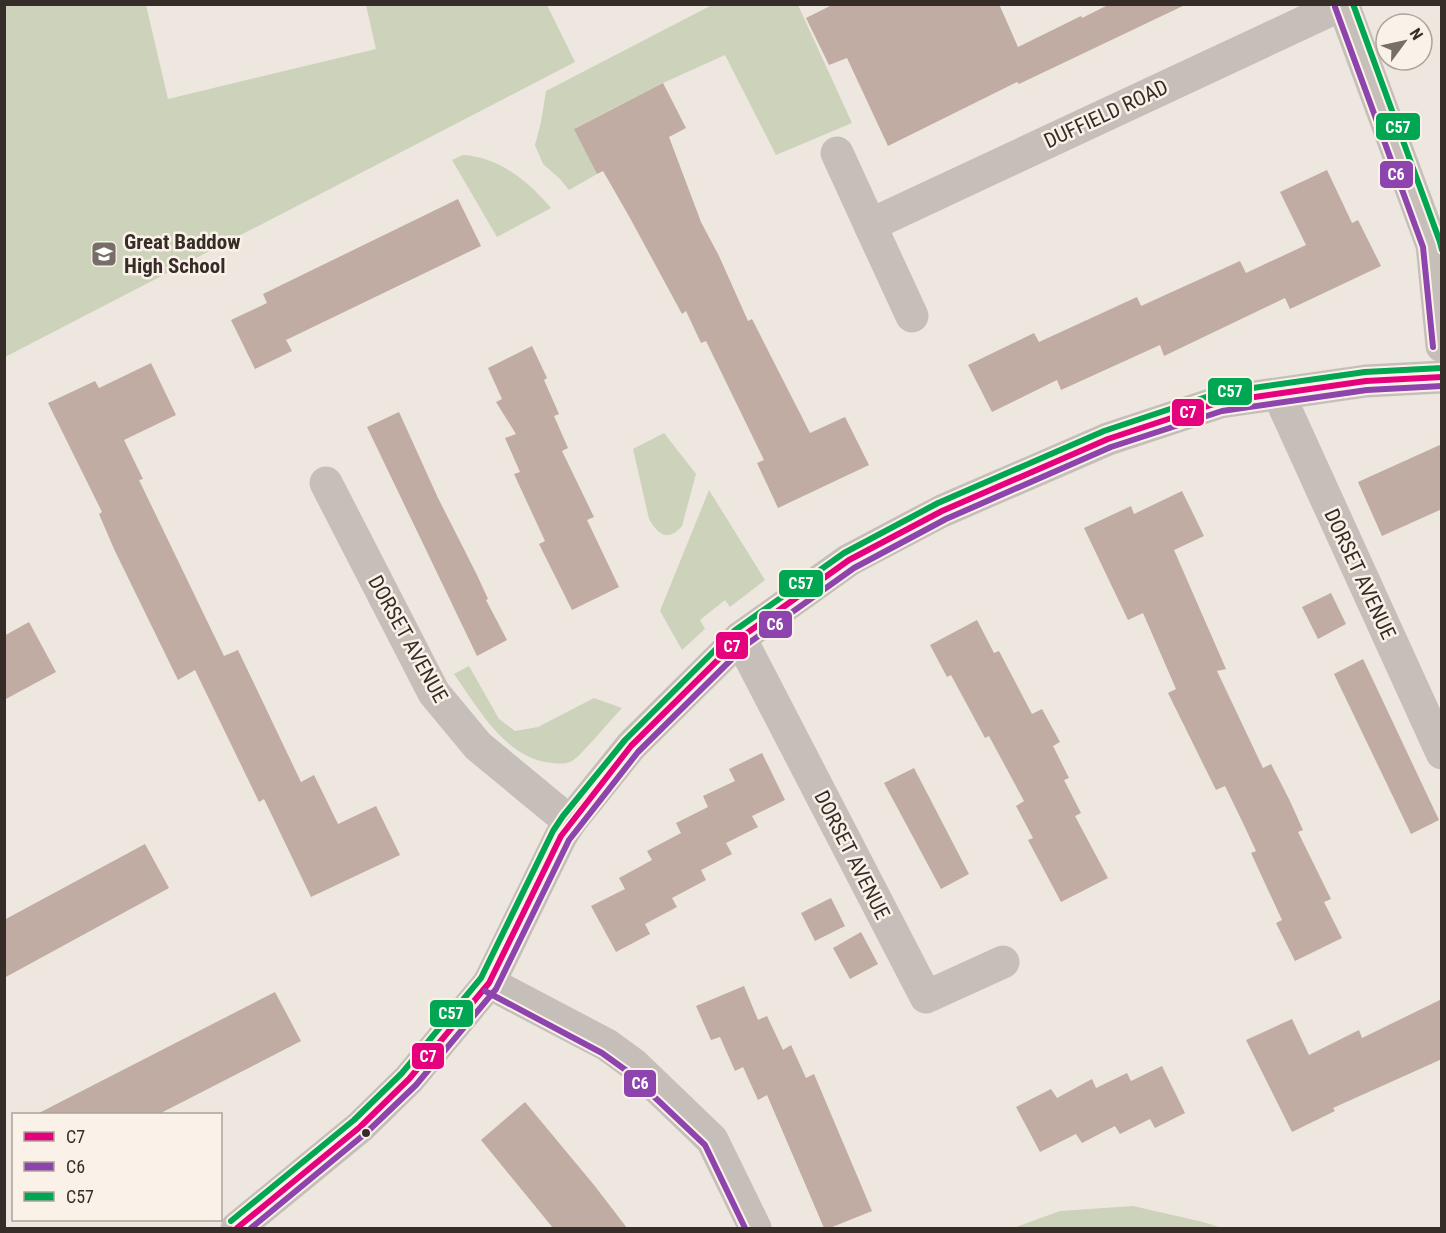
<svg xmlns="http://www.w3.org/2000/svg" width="1446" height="1233" font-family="'Roboto Condensed',sans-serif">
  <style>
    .green { fill: #cdd2ba }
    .building { fill: #c0aca2 }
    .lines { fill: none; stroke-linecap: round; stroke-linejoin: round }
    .minor { stroke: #c6bfb9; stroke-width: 33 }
    .bus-1-casing { stroke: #faf2e8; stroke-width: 10 }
    .bus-2-casing { stroke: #faf2e8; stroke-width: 10 }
    .bus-3-casing { stroke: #faf2e8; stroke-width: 10 }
    .bus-1 { stroke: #e5007d; stroke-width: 6 }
    .bus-2 { stroke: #8e44ad; stroke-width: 6 }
    .bus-3 { stroke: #00a651; stroke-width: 6 }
    .bus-dot { fill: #372d28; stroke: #faf2e8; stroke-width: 2 }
    .labels { text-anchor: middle; stroke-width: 5; stroke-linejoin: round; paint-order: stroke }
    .street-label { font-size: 21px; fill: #372d28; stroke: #faf2e8 }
    .poi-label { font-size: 21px; font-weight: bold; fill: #372d28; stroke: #faf2e8; text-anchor: start }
    .line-badge { stroke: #faf2e8; stroke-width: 2 }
    .badge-label { font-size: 16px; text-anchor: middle; font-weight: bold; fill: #fff }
  </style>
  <rect width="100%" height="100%" fill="#ede7e0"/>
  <g class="green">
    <path d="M 4,5 L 146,5 L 168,99 L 376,49 L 366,5 L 547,5 L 575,62 L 5,357 Z"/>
    <path d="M 712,5 L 798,5 L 852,123 L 776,155 L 725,55 L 663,83 L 575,128 L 597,174 L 569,190 L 560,179 L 543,164 L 535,145 L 541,122 L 546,91 Z"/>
    <path d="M 463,155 C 499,157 528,181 551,208 L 497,237 L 452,160 Z"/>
    <path d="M 664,433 L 696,474 L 682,526 C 668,542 658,535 649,519 L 633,449 Z"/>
    <path d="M 709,490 L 765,580 L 730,607 L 725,600 L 700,620 L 705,629 L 682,650 L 660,611 Z"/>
    <path d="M 469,666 L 499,719 L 515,731 L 538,727 L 594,698 L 622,708 C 613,717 580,757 572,761 C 567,764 558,764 553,763 C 506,760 479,709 454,674 Z"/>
    <path d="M 1133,1206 L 1203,1222 L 1222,1228 L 1013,1228 L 1060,1211 Z"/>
  </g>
  <g class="building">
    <path d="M 834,4 L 999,4 L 1018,47 L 1081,16 L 1082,18 L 1110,4 L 1187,4 L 1019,84 L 1017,82 L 888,146 L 847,58 L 829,65 L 806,18 Z"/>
    <path d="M 663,83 L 686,128 L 669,137 L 701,222 L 719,256 L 748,321 L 752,319 L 810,433 L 845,417 L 869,465 L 778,508 L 757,463 L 764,460 L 706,341 L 701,343 L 686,311 L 682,314 L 630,218 L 603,171 L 597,174 L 574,129 Z"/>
    <path d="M 1327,170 L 1352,223 L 1358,220 L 1381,266 L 1290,309 L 1285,298 L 1164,356 L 1160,345 L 1061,390 L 1057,380 L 992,412 L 968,365 L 1034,333 L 1039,342 L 1137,297 L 1141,306 L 1240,261 L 1246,273 L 1306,245 L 1280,192 Z"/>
    <path d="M 458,199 L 481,246 L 286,340 L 292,351 L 255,369 L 231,320 L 267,303 L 263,294 Z"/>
    <path d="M 532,346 L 547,378 L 544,380 L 559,414 L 554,416 L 568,448 L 562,451 L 594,517 L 587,520 L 619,587 L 572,610 L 539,544 L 545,541 L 514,474 L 520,472 L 505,438 L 516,434 L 496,402 L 502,399 L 488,368 Z"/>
    <path d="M 151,363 L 176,415 L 124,440 L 143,479 L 139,480 L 224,656 L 238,650 L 301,782 L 314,775 L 338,824 L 376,806 L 400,855 L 311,897 L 264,799 L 259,802 L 195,670 L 178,680 L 114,549 L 99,514 L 102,512 L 48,403 L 95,381 L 99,388 Z"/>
    <path d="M 399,412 L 438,498 L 477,575 L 488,599 L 486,600 L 507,640 L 477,656 L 367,427 Z"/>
    <path d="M 1442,444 L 1442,509 L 1382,536 L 1358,482 Z"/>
    <path d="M 1182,491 L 1204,536 L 1174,550 L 1226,669 L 1217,671 L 1263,768 L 1271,764 L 1289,799 L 1303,830 L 1298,832 L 1331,899 L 1324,902 L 1342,938 L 1295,961 L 1276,923 L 1282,920 L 1251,853 L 1256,851 L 1242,821 L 1225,786 L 1216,790 L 1168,693 L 1176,689 L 1143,613 L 1128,620 L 1084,528 L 1131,506 L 1134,514 Z"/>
    <path d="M 1331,593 L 1346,624 L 1318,639 L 1302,607 Z"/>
    <path d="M 977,620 L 994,653 L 999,651 L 1032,714 L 1042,709 L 1060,742 L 1053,746 L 1069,778 L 1064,780 L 1081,813 L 1075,816 L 1108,878 L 1061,902 L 1028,840 L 1033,838 L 1016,806 L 1024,801 L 989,736 L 985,738 L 951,675 L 947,677 L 930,645 Z"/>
    <path d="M 29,622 L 56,672 L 4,700 L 4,636 Z"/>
    <path d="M 1363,659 L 1439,820 L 1411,834 L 1334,674 Z"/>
    <path d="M 762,753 L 785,800 L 752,816 L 758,827 L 726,843 L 732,854 L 701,870 L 706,880 L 672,898 L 677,907 L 645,924 L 650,934 L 616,952 L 591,906 L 625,889 L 619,878 L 652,860 L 647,851 L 681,833 L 676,823 L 708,807 L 703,796 L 735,781 L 729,769 Z"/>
    <path d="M 914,768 L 969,874 L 941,889 L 884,783 Z"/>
    <path d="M 145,844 L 169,888 L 4,978 L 4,920 Z"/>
    <path d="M 831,898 L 845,926 L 815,941 L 801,913 Z"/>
    <path d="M 861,932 L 878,964 L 850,979 L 833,948 Z"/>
    <path d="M 744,986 L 758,1020 L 767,1016 L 783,1050 L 791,1045 L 806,1078 L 814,1074 L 872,1211 L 830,1228 L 824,1228 L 767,1095 L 758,1100 L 743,1067 L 735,1071 L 720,1037 L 711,1040 L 696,1006 Z"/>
    <path d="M 275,992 L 301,1041 L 159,1114 L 37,1114 Z"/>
    <path d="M 1442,999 L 1442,1059 L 1333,1108 L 1335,1111 L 1292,1132 L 1246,1040 L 1292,1019 L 1309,1055 L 1359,1030 L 1362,1038 Z"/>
    <path d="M 1162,1066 L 1185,1113 L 1155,1128 L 1150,1119 L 1120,1134 L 1115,1126 L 1082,1143 L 1076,1134 L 1040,1152 L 1016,1107 L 1051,1089 L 1057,1098 L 1092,1079 L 1096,1088 L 1127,1073 L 1131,1081 Z"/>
    <path d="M 525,1102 L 594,1185 L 627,1228 L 553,1228 L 481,1140 Z"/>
  </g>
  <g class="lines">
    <g class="minor">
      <path d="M 1343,4 L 1432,245 L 1442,346"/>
      <path d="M 837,153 L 870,225"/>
      <path d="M 912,316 L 870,225 L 1343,4"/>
      <path d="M 1279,395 L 1442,753"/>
      <path d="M 326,483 L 434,693 L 478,746 L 570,822"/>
      <path d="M 740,638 L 926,997 L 1003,962"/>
      <path d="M 489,983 L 607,1045 L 633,1064 L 712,1140 L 755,1228"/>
      <path d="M 237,1228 L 360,1127 L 409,1079 L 489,983 L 561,836 L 570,822 L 631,746 L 740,638 L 849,560 L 942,511 L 1108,439 L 1220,402 L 1366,381 L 1442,377"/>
    </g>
    <defs>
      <path id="bus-1" d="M 237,1228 L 360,1127 L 409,1079 L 489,983 L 561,836 L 631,746 L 740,638 L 849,560 L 942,511 L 1108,439 L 1220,402 L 1366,381 L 1442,377"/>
      <g id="bus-2">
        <path d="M 1335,7 L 1423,247 L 1433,347"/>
        <path d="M 485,991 L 602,1053 L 627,1071 L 705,1145 L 745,1228"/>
        <path d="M 251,1228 L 366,1133 L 416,1085 L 496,989 L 569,840 L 638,752 L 746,645 L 854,568 L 946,519 L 1111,447 L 1222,411 L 1367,390 L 1442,386"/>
      </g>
      <g id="bus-3">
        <path d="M 1353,4 L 1440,242 L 1442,250"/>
        <path d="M 231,1221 L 354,1120 L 402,1073 L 481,978 L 553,831 L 563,816 L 625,740 L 734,631 L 844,553 L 938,503 L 1104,431 L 1218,393 L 1365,372 L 1442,368"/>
      </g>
    </defs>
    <use href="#bus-1" class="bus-1-casing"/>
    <use href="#bus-2" class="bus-2-casing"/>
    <use href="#bus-3" class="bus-3-casing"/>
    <use href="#bus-1" class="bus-1"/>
    <use href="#bus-2" class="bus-2"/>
    <use href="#bus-3" class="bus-3"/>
  </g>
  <defs>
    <symbol id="school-square" viewBox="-11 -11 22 22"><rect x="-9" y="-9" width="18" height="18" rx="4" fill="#776e68" stroke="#faf2e8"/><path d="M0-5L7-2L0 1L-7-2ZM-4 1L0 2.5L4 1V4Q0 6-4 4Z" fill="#fff"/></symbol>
  </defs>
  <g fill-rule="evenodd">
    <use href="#school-square" x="89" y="239" width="30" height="30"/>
  </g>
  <circle class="bus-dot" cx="366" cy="1133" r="5"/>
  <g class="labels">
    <g class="street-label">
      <text transform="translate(1106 114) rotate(-25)" y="7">DUFFIELD ROAD</text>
      <text transform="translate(1360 574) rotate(65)" y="7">DORSET AVENUE</text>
      <text transform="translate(408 639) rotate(61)" y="7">DORSET AVENUE</text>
      <text transform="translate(852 855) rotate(63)" y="7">DORSET AVENUE</text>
    </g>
    <g class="poi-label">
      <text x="124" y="249">Great Baddow<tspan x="124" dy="24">High School</tspan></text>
    </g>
  </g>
  <g class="line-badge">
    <rect x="1375" y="112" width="46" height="29" rx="6" fill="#00a651"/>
    <rect x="1379" y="160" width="35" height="29" rx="6" fill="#8e44ad"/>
    <rect x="1207" y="377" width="46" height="29" rx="6" fill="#00a651"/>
    <rect x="1171" y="398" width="34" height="29" rx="6" fill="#e5007d"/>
    <rect x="778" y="569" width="46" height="29" rx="6" fill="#00a651"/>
    <rect x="758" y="610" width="35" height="29" rx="6" fill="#8e44ad"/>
    <rect x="715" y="631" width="34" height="29" rx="6" fill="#e5007d"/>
    <rect x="429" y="999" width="45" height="29" rx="6" fill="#00a651"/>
    <rect x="411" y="1042" width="34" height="28" rx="6" fill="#e5007d"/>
    <rect x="623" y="1069" width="34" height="29" rx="6" fill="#8e44ad"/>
  </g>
  <g class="badge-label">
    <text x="1398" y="133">C57</text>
    <text x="1396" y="180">C6</text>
    <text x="1230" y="397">C57</text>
    <text x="1188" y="418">C7</text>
    <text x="801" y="589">C57</text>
    <text x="775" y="630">C6</text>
    <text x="732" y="652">C7</text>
    <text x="451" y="1019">C57</text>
    <text x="428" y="1062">C7</text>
    <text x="640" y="1089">C6</text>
  </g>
  <rect width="1446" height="1233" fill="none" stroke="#372d28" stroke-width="12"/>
  <rect x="12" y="1113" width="210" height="108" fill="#faf2e8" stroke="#aca39b" stroke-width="1.5"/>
  <rect x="24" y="1132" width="30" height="9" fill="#e5007d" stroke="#aca39b" stroke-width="1.5"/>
  <text x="66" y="1143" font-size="18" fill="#372d28">C7</text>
  <rect x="24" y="1162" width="30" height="9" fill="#8e44ad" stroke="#aca39b" stroke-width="1.5"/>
  <text x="66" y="1173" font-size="18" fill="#372d28">C6</text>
  <rect x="24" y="1192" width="30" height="9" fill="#00a651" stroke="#aca39b" stroke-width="1.5"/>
  <text x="66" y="1203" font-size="18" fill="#372d28">C57</text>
  <g transform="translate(1404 42) rotate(57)"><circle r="28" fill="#faf2e8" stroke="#aca39b" stroke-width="1.5"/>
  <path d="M0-4.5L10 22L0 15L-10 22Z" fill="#776e68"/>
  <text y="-9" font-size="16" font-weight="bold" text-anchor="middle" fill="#372d28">N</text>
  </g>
</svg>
